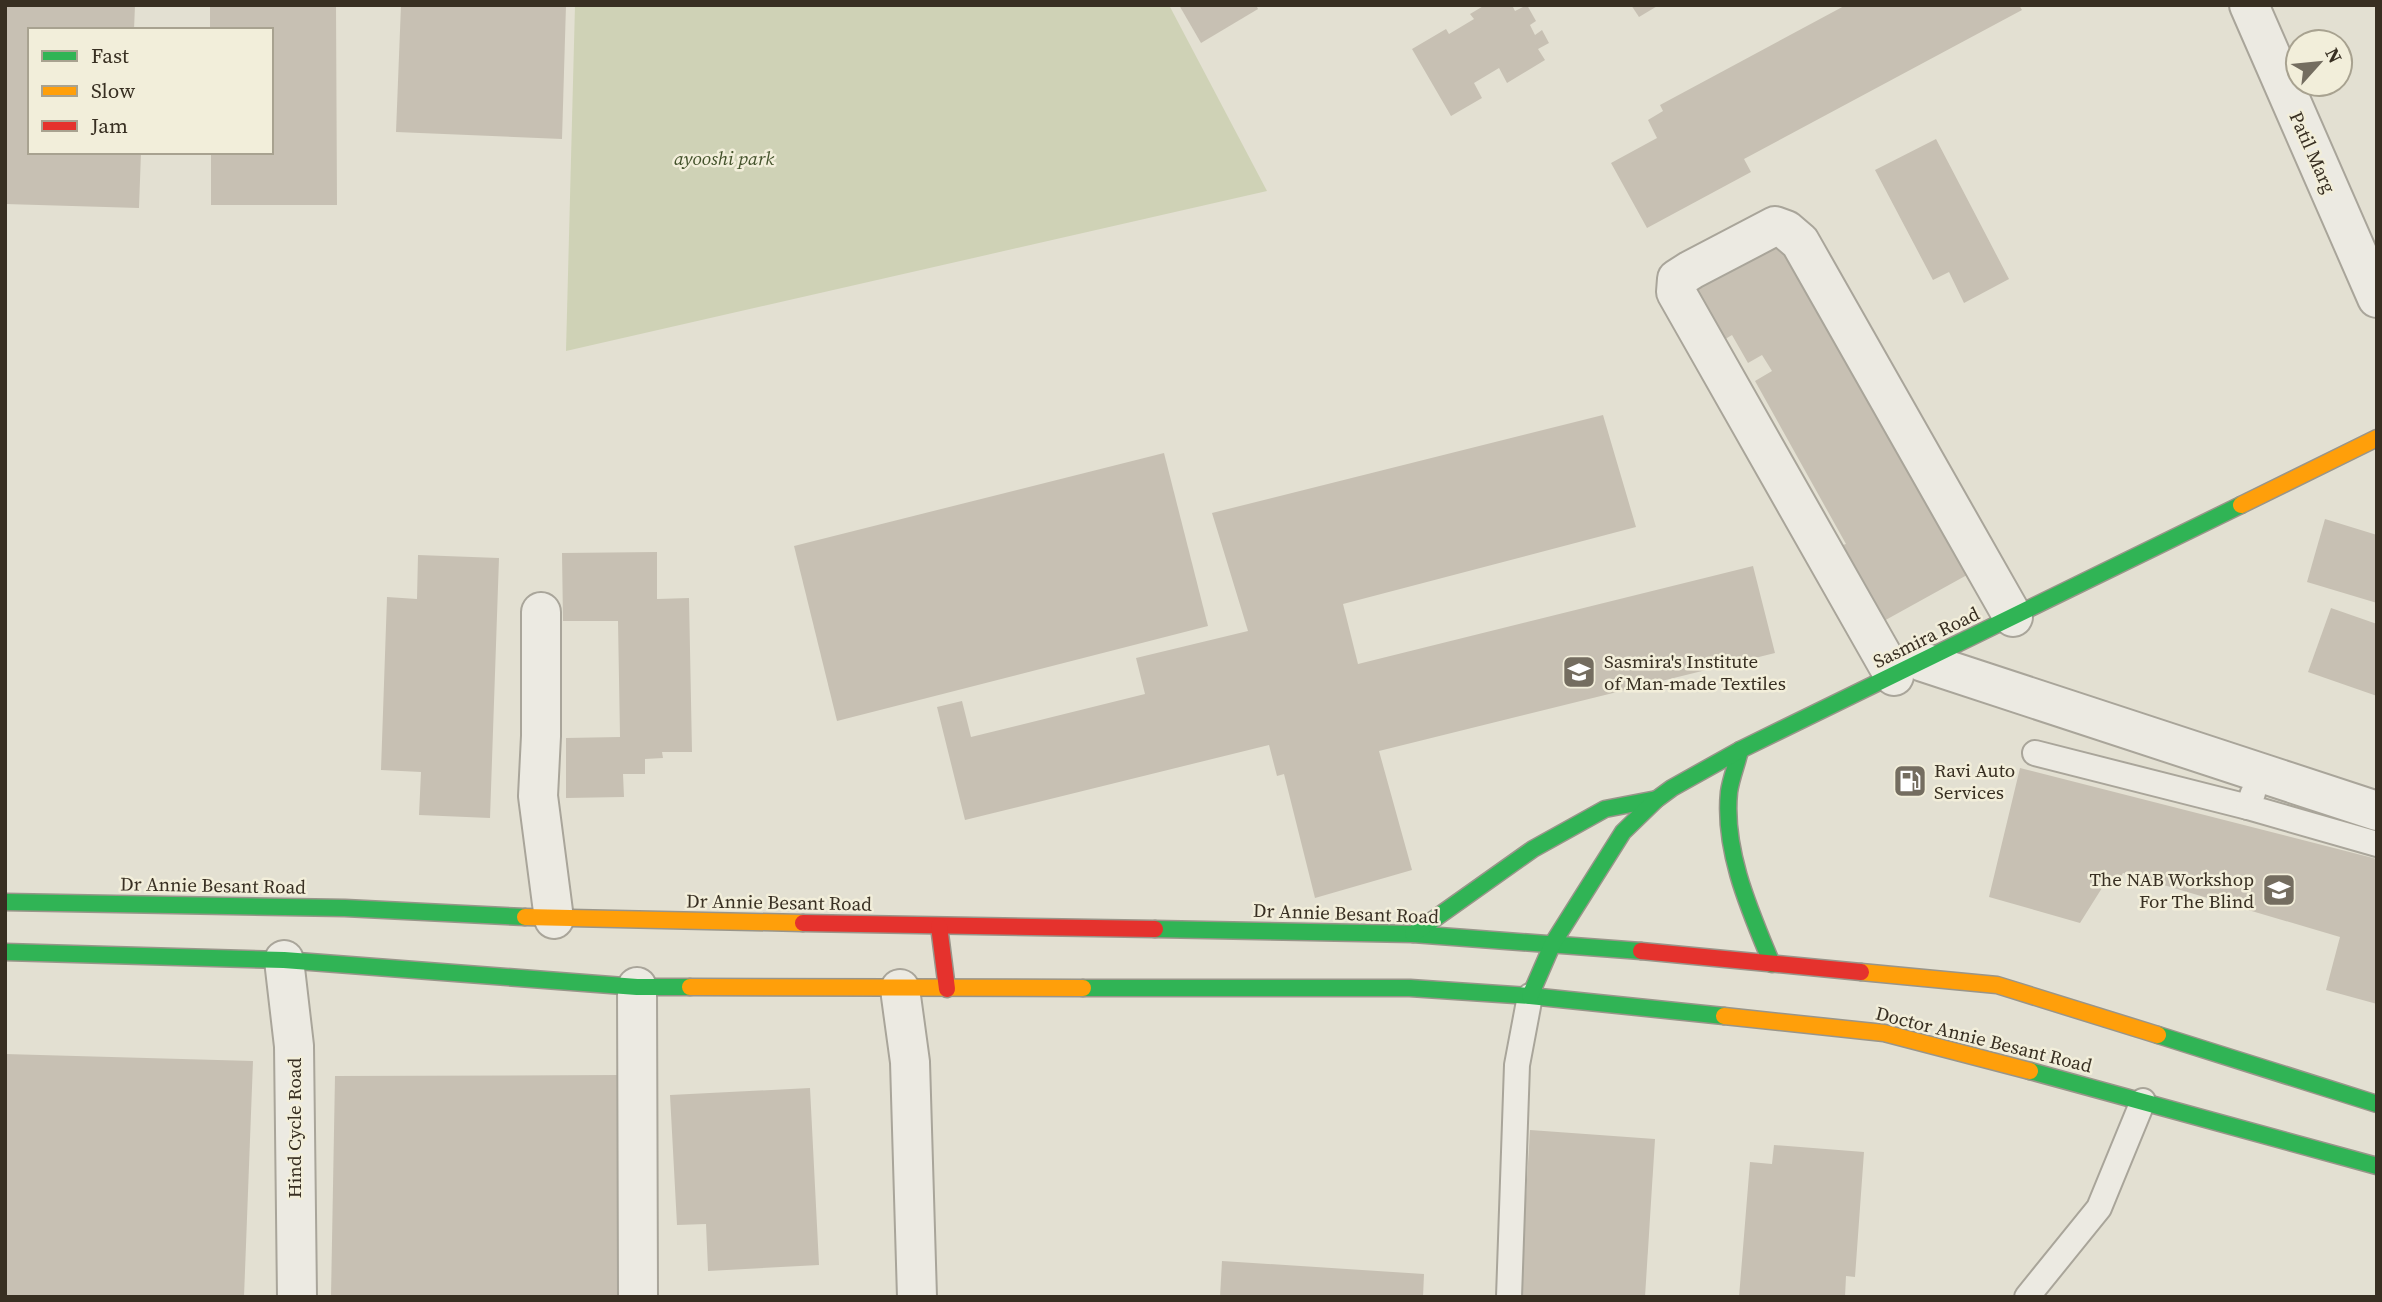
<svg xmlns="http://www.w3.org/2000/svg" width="2382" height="1302" font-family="'Source Serif 4',serif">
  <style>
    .green { fill: #cfd2b6 }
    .building { fill: #c7c0b3 }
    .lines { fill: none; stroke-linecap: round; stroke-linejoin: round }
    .lane-casing { stroke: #a9a59a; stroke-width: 28 }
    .street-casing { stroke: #a9a59a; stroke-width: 42 }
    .fast-casing { stroke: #99958a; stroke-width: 19 }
    .slow-casing { stroke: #99958a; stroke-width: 19 }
    .jam-casing { stroke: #99958a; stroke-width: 19 }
    .lane { stroke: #eceae2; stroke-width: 24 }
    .street { stroke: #eceae2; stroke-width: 38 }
    .fast { stroke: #30b455; stroke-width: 16 }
    .slow { stroke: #ff9f0a; stroke-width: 16 }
    .jam { stroke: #e5322d; stroke-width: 16 }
    .labels { text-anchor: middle; stroke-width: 5; stroke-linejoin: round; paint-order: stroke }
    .street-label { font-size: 19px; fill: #382f22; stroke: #f2eeda }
    .park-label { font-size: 19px; font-style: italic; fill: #43522b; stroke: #f2eeda }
    .poi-label { font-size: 19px; fill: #382f22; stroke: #f2eeda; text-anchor: start }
  </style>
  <rect width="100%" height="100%" fill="#e3e0d2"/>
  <path class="green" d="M 575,5 L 1169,5 L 1267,191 L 566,351 Z"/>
  <g class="building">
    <path d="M 6,5 L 135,5 L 134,30 L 30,30 L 30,152 L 141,152 L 139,208 L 5,204 Z"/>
    <path d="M 210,5 L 336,5 L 337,205 L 211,205 L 211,152 L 271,152 L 271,30 L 210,30 Z"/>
    <path d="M 401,5 L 566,5 L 562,139 L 396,132 Z"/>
    <path d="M 1179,5 L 1256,5 L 1258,9 L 1201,43 Z"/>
    <path d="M 1485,5 L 1512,5 L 1515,11 L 1527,5 L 1536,21 L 1530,25 L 1535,35 L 1542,30 L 1549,43 L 1538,49 L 1545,60 L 1507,83 L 1499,68 L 1474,83 L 1482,98 L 1451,116 L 1412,49 L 1446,29 L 1449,34 L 1474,19 L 1470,14 Z"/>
    <path d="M 1631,5 L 1659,5 L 1639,17 Z"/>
    <path d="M 1846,5 L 2019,5 L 2022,10 L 1744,159 L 1751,172 L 1647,228 L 1611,163 L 1657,138 L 1648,120 L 1663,111 L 1660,105 Z"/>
    <path d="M 1936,139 L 2009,279 L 1964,303 L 1949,272 L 1933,280 L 1875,170 Z"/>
    <path d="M 1780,242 L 1976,570 L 1882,622 L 1840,546 L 1846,544 L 1755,381 L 1772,371 L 1762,355 L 1748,363 L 1732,335 L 1722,341 L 1694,289 Z"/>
    <path d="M 1603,415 L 1636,527 L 1343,604 L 1358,664 L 1753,566 L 1775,653 L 1379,751 L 1412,870 L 1315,898 L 1284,774 L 1277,776 L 1269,745 L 965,820 L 937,707 L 962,701 L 971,737 L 1145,694 L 1136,658 L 1248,631 L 1212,513 Z"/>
    <path d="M 1164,453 L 1208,626 L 837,721 L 794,546 Z"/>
    <path d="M 2325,519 L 2377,535 L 2377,603 L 2307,582 Z"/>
    <path d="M 657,552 L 657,599 L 689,598 L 692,752 L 662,752 L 663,758 L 645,759 L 645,774 L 623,774 L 624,797 L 566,798 L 566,738 L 620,737 L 618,621 L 563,621 L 562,553 Z"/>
    <path d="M 418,555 L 499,558 L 490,818 L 419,815 L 421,772 L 381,770 L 387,597 L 417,599 Z"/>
    <path d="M 2331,608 L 2377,624 L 2377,696 L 2308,672 Z"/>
    <path d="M 2020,768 L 2377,859 L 2377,1004 L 2326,990 L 2340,937 L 2123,873 L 2117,883 L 2107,880 L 2080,923 L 1989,897 Z"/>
    <path d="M 5,1054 L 253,1061 L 244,1297 L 5,1297 Z"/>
    <path d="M 622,1075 L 620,1297 L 331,1297 L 335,1076 Z"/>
    <path d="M 810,1088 L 819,1265 L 708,1271 L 706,1224 L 677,1225 L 670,1095 Z"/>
    <path d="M 1530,1130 L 1655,1139 L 1645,1297 L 1520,1297 Z"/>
    <path d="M 1774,1145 L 1864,1152 L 1855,1277 L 1846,1276 L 1845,1297 L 1739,1297 L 1750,1162 L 1772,1164 Z"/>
    <path d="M 1222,1261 L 1424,1274 L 1423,1297 L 1220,1297 Z"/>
  </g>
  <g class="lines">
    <defs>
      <g id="lane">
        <path d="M 2035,753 L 2248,807"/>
        <path d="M 2253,793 L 2248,807 L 2377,844"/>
        <path d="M 1509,1297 L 1517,1065 L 1530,996"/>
        <path d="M 2027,1297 L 2099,1208 L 2143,1101"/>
      </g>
      <g id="street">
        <path d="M 2249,5 L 2377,298"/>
        <path d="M 541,612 L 541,736 L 538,796 L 554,919"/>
        <path d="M 1923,662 L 2377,811"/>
        <path d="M 1894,676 L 1676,292 L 1677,279 L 1691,270 L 1775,226 L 1786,230 L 1800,242 L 2013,617"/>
        <path d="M 284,960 L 294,1046 L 297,1297"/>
        <path d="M 637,987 L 638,1297"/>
        <path d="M 900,989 L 910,1062 L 917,1297"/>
      </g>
      <g id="fast">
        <path d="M 1740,750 C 1737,764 1731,778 1729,792 C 1723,851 1750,911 1772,964"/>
        <path d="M 5,902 L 345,908 L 525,917"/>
        <path d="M 1155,929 L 1413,934 L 1641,951"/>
        <path d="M 1413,934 L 1533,849 L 1605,809 L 1657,799"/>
        <path d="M 5,952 L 284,960 L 637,987 L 690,987"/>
        <path d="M 1083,988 L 1410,988 L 1530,996 L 1724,1016"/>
        <path d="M 1530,996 L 1553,943 L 1623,832 L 1657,799 L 1672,788 L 1740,750 L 2241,505"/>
        <path d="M 2158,1035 L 2377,1104"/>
        <path d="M 2030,1071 L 2377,1166"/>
      </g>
      <g id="slow">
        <path d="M 2241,505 L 2377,438"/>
        <path d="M 525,917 L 803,923"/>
        <path d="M 1861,972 L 1997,985 L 2158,1035"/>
        <path d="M 690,987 L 1083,988"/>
        <path d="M 1724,1016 L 1884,1033 L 2030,1071"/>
      </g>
      <g id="jam">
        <path d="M 803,923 L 1155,929"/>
        <path d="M 939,926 L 947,989"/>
        <path d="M 1641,951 L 1861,972"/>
      </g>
    </defs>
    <use href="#lane" class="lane-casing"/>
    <use href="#street" class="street-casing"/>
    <use href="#fast" class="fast-casing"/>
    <use href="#slow" class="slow-casing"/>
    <use href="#jam" class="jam-casing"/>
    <use href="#lane" class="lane"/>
    <use href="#street" class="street"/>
    <use href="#fast" class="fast"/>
    <use href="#slow" class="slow"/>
    <use href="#jam" class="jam"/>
  </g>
  <defs>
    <symbol id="university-square" viewBox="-11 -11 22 22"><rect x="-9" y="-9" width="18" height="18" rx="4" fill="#746d60" stroke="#f2eeda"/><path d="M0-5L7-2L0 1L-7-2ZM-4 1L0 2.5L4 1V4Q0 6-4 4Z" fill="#fff"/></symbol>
    <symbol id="fuel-square" viewBox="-11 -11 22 22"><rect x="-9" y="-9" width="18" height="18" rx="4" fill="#746d60" stroke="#f2eeda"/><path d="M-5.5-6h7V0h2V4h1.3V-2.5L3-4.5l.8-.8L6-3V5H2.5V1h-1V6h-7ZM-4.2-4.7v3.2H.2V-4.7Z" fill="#fff"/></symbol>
  </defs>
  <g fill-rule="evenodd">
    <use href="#university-square" x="1560" y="653" width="38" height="38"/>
    <use href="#fuel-square" x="1891" y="762" width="38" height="38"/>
    <use href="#university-square" x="2260" y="871" width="38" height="38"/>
  </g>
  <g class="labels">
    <g class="street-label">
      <text transform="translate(2313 152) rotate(66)" y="7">Patil Marg</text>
      <text transform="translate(1926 637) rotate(-26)" y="7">Sasmira Road</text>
      <text transform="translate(213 885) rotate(1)" y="7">Dr Annie Besant Road</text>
      <text transform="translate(779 902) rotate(1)" y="7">Dr Annie Besant Road</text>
      <text transform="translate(1346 913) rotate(2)" y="7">Dr Annie Besant Road</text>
      <text transform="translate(1984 1039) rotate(14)" y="7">Doctor Annie Besant Road</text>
      <text transform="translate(294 1128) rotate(-90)" y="7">Hind Cycle Road</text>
    </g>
    <g class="park-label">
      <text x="724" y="165">ayooshi park</text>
    </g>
    <g class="poi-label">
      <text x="1604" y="668">Sasmira's Institute<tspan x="1604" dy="22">of Man-made Textiles</tspan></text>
      <text x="1934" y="777">Ravi Auto<tspan x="1934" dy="22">Services</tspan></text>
      <text x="2254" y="886" text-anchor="end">The NAB Workshop<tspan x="2254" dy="22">For The Blind</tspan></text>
    </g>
  </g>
  <rect width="2382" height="1302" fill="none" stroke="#382f22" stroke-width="14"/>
  <rect x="28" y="28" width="245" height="126" fill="#f2eeda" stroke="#a8a290" stroke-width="2"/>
  <rect x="42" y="51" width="35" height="10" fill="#30b455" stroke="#a8a290" stroke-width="2"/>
  <text x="91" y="63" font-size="21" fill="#382f22">Fast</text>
  <rect x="42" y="86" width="35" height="10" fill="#ff9f0a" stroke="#a8a290" stroke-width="2"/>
  <text x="91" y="98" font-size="21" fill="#382f22">Slow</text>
  <rect x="42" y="121" width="35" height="10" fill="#e5322d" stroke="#a8a290" stroke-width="2"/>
  <text x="91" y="133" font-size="21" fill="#382f22">Jam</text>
  <g transform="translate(2319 63) rotate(63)"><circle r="33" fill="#f2eeda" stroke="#a8a290" stroke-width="2"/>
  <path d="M0-5L12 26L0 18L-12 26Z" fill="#746d60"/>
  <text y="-10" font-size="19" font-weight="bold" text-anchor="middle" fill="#382f22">N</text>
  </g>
</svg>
